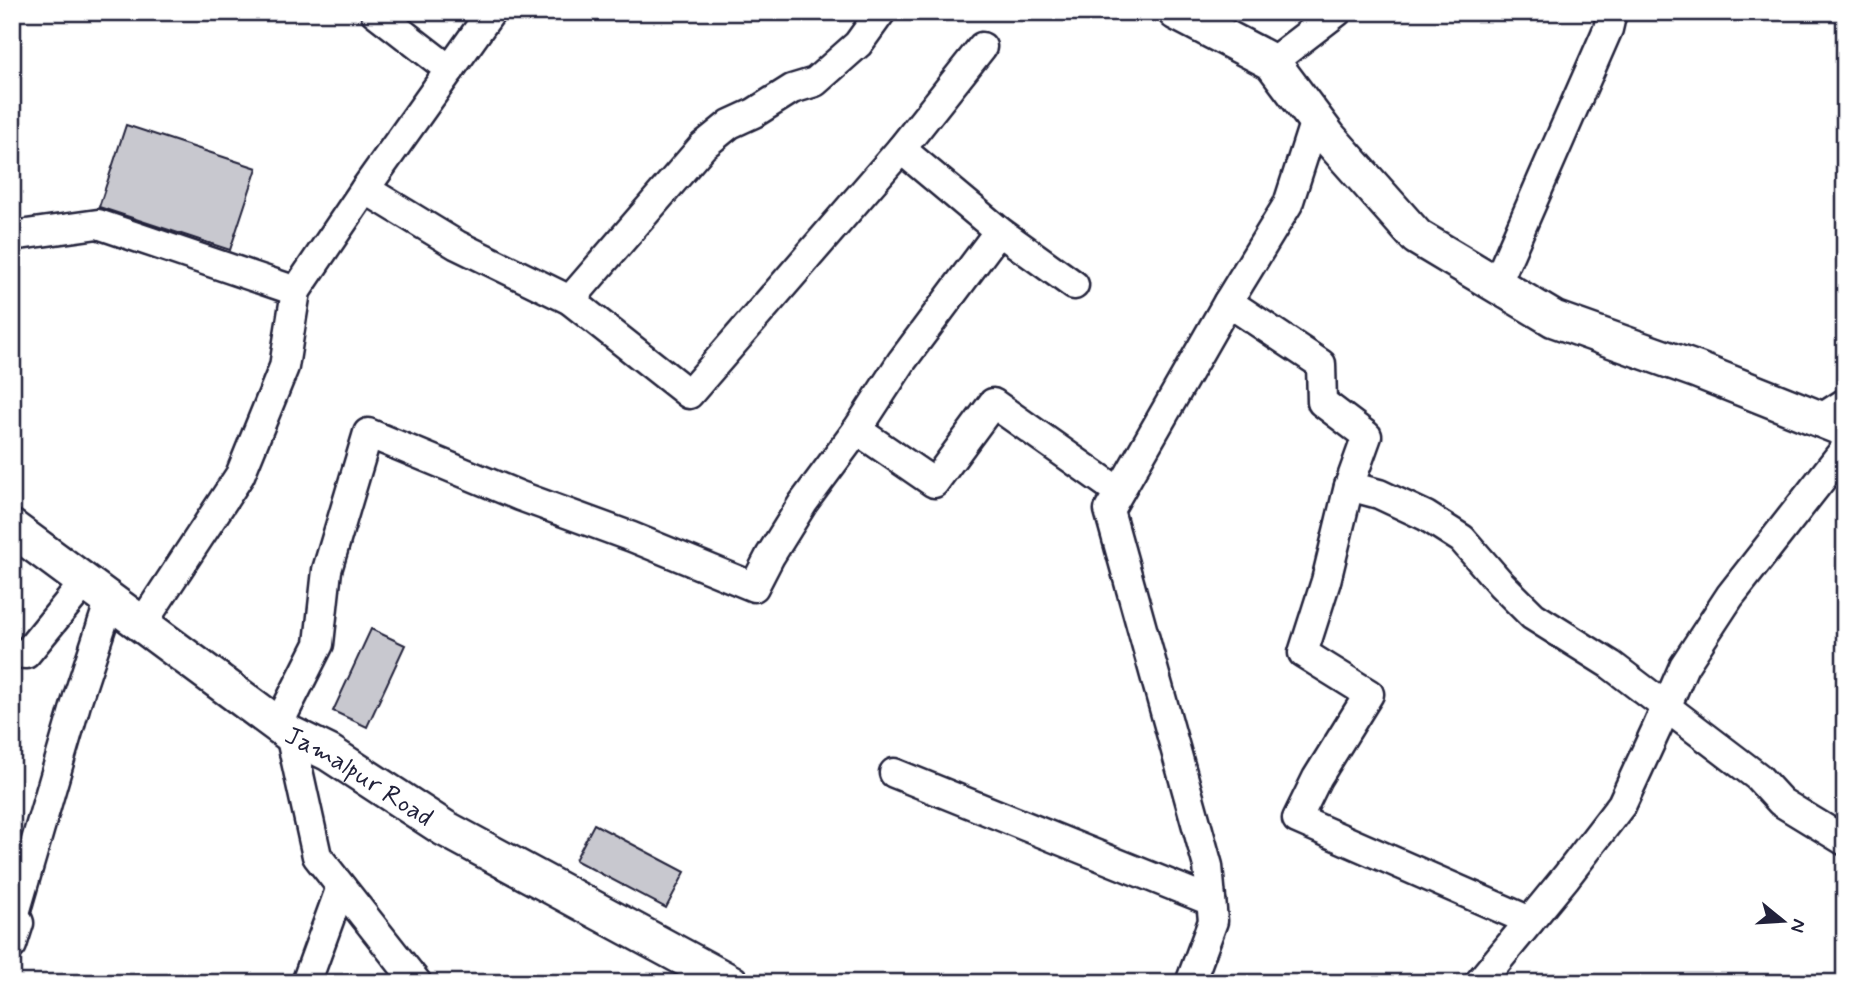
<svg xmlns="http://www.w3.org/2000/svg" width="1857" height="995" font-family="Mynerve,sans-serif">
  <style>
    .building { fill: #c8c8cf; stroke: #22223b; stroke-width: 2 }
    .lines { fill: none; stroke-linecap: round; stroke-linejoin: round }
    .minor-casing { stroke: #22223b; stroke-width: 33 }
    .tertiary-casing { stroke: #22223b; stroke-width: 40 }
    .minor { stroke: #fff; stroke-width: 28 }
    .tertiary { stroke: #fff; stroke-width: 35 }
    .labels { text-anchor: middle; stroke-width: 5; stroke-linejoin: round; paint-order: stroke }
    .street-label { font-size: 26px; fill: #22223b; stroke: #fff }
  </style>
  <rect width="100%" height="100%" fill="#fff"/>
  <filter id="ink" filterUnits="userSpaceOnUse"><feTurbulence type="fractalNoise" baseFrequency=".0143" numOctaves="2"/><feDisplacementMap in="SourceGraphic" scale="14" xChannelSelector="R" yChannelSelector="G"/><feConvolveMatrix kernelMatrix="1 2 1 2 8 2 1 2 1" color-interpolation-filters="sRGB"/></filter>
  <g filter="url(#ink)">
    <g class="building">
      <path d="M 126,125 L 257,168 L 230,250 L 99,207 Z"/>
      <path d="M 371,629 L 405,645 L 367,727 L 333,711 Z"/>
      <path d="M 594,824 L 685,872 L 666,908 L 575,860 Z"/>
    </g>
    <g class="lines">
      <defs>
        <g id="minor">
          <path d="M 375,12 L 450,70"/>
          <path d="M 1272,62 L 1337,12"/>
          <path d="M 901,149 L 999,231 L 1074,285"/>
          <path d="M 365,189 L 457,245 L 570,300 L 689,394 L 901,149 L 982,47"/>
          <path d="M 12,236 L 98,224 L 296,291"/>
          <path d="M 1496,285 L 1608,29 L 1612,12"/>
          <path d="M 570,300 L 703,146 L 730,124 L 754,113 L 792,89 L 815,82 L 858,44 L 881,12"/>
          <path d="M 1228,302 L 1321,364 L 1322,402 L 1367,436 L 1349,486 L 1326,581 L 1303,653 L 1369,694 L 1317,778 L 1297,819 L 1530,921"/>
          <path d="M 1820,419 L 1845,403"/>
          <path d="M 857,430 L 934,483 L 993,403 L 1119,492"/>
          <path d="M 1349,486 L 1379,494 L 1426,516 L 1462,539 L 1501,584 L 1533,616 L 1611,665 L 1758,777 L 1781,802 L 1845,841"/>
          <path d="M 142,624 L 240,475 L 284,367 L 296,291 L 365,189 L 491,12"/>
          <path d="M 12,653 L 26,654 L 85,582"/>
          <path d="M 278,725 L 319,644 L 327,570 L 368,433 L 520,496 L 632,537 L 754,587 L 770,556 L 803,503 L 857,430 L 902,361 L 999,231"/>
          <path d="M 290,734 L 317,856 L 417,983"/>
          <path d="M 894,773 L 1211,901"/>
          <path d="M 12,945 L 19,923 L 15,913 L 78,697 L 110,600"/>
          <path d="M 306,983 L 341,887"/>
          <path d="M 1190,983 L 1213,921 L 1208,866 L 1109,510 L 1228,302 L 1288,204 L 1315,120"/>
          <path d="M 1479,983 L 1566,877 L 1622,804 L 1657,728 L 1684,666 L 1730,596 L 1845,449"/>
        </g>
        <g id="tertiary">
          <path d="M 1176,12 L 1272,62 L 1329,138 L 1417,237 L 1554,319 L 1697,370 L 1845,429"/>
          <path id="s1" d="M 12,528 L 290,734 L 329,753 L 444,828 L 731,983"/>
        </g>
      </defs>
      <use href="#minor" class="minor-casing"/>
      <use href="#tertiary" class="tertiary-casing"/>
      <use href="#minor" class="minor"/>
      <use href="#tertiary" class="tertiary"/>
    </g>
  </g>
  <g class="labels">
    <g class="street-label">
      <text dy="9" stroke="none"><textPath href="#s1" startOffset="427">Jamalpur Road</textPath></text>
    </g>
  </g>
  <rect width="1857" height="995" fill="none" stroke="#fff" stroke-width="42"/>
  <rect x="21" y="21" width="1815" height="953" fill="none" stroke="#22223b" stroke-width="2.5" filter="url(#ink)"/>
  <g transform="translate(1783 921) rotate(108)" stroke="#ffffff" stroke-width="5" paint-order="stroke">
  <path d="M0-5L12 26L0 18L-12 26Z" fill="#22223b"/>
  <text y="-10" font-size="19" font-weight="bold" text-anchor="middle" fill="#22223b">N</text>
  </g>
</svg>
